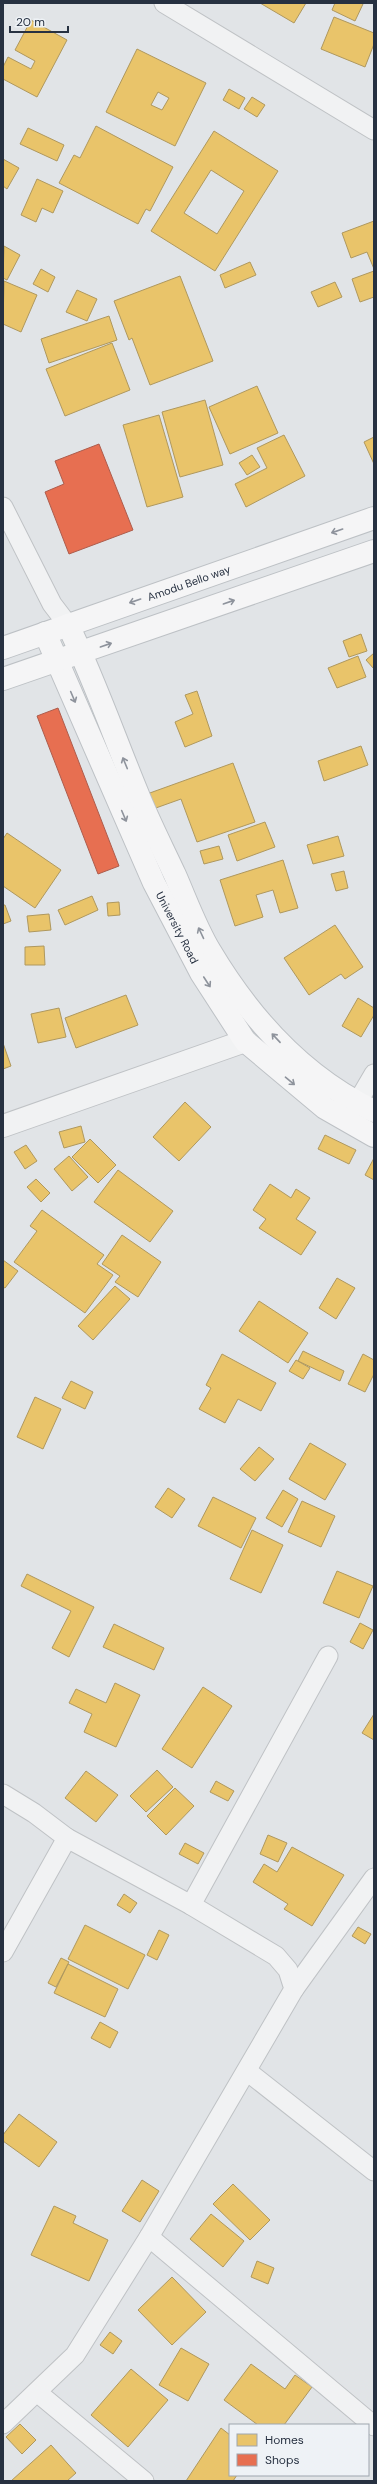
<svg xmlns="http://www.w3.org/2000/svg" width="377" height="2484" font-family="'DM Sans',sans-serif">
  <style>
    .homes { fill: #e9c46a; stroke: #af985e; fill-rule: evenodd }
    .shops { fill: #e76f51; stroke: #ad5c4c }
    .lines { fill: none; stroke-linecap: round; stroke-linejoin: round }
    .minor-casing { stroke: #bfc2c5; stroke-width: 21 }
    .tertiary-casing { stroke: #bfc2c5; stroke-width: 24 }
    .primary-casing { stroke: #bdc1c5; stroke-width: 24 }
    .minor { stroke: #f1f2f3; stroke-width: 19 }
    .tertiary { stroke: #f1f2f3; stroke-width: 22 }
    .primary { stroke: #f5f5f6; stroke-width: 22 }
    .oneway { stroke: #8e939c }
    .labels { text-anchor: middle; stroke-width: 4; stroke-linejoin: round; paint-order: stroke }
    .street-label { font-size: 11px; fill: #273141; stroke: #eef2f6 }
  </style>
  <rect width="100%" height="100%" fill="#e1e4e7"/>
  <g class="homes">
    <path d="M 260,3 L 306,3 L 294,23 Z"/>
    <path d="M 335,3 L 361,3 L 363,4 L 355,21 L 332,10 Z"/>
    <path d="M 334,17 L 374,33 L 374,44 L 365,67 L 321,49 Z"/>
    <path d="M 31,20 L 67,40 L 37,97 L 3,79 L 3,67 L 8,57 L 31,69 L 35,61 L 15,50 Z"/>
    <path d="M 137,49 L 206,83 L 175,146 L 106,112 ZM 158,92 L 169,98 L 162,110 L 151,105 Z"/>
    <path d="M 229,89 L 245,98 L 239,109 L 223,100 Z"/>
    <path d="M 252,97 L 265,105 L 257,117 L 244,109 Z"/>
    <path d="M 96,126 L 173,167 L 150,211 L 146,209 L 138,224 L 59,183 L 74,155 L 80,158 Z"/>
    <path d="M 28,128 L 64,145 L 57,161 L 20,144 Z"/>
    <path d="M 214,131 L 278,171 L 215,271 L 151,231 ZM 211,170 L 244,191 L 217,234 L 184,213 Z"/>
    <path d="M 3,159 L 19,168 L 7,189 L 3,186 Z"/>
    <path d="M 37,179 L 63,191 L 53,213 L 42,208 L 36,222 L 21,215 Z"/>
    <path d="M 374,221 L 374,269 L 367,252 L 351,258 L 342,233 Z"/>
    <path d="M 4,246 L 20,255 L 7,280 L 3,278 Z"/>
    <path d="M 250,262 L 256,275 L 225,288 L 220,275 Z"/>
    <path d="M 41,269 L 55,277 L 48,292 L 33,284 Z"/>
    <path d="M 374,271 L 374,297 L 360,302 L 352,279 Z"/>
    <path d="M 180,276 L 213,361 L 150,385 L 132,338 L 129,340 L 114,301 Z"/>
    <path d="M 4,281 L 37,295 L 21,332 L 3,324 Z"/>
    <path d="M 335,282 L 342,297 L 318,307 L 311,292 Z"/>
    <path d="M 77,290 L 97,299 L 87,321 L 66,312 Z"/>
    <path d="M 109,316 L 117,340 L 49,363 L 41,339 Z"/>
    <path d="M 112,343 L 130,390 L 65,416 L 46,369 Z"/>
    <path d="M 257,386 L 278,433 L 230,454 L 209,407 Z"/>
    <path d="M 205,400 L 223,465 L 180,477 L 162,412 Z"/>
    <path d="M 159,415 L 183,497 L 147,507 L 123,425 Z"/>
    <path d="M 284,435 L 305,476 L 246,507 L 235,484 L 267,468 L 257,448 Z"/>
    <path d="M 374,437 L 374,464 L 364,442 Z"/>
    <path d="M 252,455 L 260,467 L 247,475 L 239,463 Z"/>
    <path d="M 361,634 L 367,651 L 349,657 L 343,641 Z"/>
    <path d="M 374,653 L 374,669 L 366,660 Z"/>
    <path d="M 358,656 L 366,677 L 337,688 L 328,668 Z"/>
    <path d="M 197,691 L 212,736 L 185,747 L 175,722 L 193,714 L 185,695 Z"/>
    <path d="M 361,746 L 368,765 L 324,781 L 318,761 Z"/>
    <path d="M 233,763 L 255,822 L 197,842 L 181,799 L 153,809 L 147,794 Z"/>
    <path d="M 265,822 L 275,847 L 237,861 L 228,835 Z"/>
    <path d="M 7,833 L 61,870 L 35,908 L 3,886 L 3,839 Z"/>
    <path d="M 338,836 L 344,856 L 313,864 L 307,845 Z"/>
    <path d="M 219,846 L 223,859 L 204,864 L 200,851 Z"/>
    <path d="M 283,860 L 298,908 L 280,913 L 273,890 L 256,895 L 263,917 L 235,926 L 220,880 Z"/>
    <path d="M 344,871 L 348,888 L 336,891 L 331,874 Z"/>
    <path d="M 92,896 L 98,910 L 65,925 L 58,910 Z"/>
    <path d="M 119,902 L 120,915 L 108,916 L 107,903 Z"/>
    <path d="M 3,905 L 5,905 L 11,921 L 3,924 Z"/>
    <path d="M 49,914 L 51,930 L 29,932 L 27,916 Z"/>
    <path d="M 335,925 L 363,967 L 345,979 L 341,974 L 309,995 L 284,958 Z"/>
    <path d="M 44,946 L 45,965 L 25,965 L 25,947 Z"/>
    <path d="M 126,995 L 138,1025 L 76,1048 L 65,1018 Z"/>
    <path d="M 358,998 L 374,1008 L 374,1015 L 361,1037 L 342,1026 Z"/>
    <path d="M 59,1008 L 66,1037 L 38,1043 L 31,1014 Z"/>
    <path d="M 3,1043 L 11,1066 L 3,1069 Z"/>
    <path d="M 185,1102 L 211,1127 L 179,1161 L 153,1137 Z"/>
    <path d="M 81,1126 L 85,1142 L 64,1148 L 59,1132 Z"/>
    <path d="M 325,1135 L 356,1150 L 349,1164 L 318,1149 Z"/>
    <path d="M 90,1139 L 116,1165 L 98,1183 L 72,1157 Z"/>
    <path d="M 26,1145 L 37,1161 L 25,1169 L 14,1152 Z"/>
    <path d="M 69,1156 L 88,1177 L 72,1191 L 54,1169 Z"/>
    <path d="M 374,1158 L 374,1180 L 365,1175 Z"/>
    <path d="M 118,1170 L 173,1211 L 150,1242 L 94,1202 Z"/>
    <path d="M 36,1179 L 50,1193 L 41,1202 L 27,1187 Z"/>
    <path d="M 270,1184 L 291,1198 L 296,1189 L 310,1198 L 296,1219 L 316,1232 L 301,1255 L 259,1228 L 266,1219 L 253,1210 Z"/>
    <path d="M 42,1210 L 104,1255 L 97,1264 L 113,1275 L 85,1313 L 14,1262 L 37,1231 L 30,1226 Z"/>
    <path d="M 122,1235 L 161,1262 L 138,1297 L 115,1282 L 120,1276 L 102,1264 Z"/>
    <path d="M 3,1260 L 18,1271 L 5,1288 L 3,1287 Z"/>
    <path d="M 337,1278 L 355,1288 L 336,1319 L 319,1308 Z"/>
    <path d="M 115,1286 L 130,1299 L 93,1340 L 78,1326 Z"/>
    <path d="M 259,1301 L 308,1333 L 288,1363 L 239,1331 Z"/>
    <path d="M 303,1351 L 344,1371 L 340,1381 L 298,1361 Z"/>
    <path d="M 222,1354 L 276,1383 L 261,1411 L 238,1399 L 225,1423 L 199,1409 L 211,1388 L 206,1385 Z"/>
    <path d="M 363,1354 L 374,1360 L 374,1374 L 365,1392 L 348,1384 Z"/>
    <path d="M 296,1360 L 310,1368 L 303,1379 L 289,1371 Z"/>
    <path d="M 71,1381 L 93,1392 L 85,1409 L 62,1398 Z"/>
    <path d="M 35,1397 L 61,1409 L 43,1449 L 17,1437 Z"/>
    <path d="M 310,1443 L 346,1464 L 325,1500 L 289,1479 Z"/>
    <path d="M 259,1447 L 274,1459 L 255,1481 L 240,1469 Z"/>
    <path d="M 168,1488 L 185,1499 L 172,1518 L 155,1507 Z"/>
    <path d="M 283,1490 L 298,1499 L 282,1527 L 266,1518 Z"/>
    <path d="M 213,1497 L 256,1518 L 241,1548 L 198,1526 Z"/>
    <path d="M 302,1501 L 335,1516 L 321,1547 L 288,1532 Z"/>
    <path d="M 252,1530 L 283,1545 L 261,1593 L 230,1579 Z"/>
    <path d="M 337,1571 L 373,1586 L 359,1618 L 323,1603 Z"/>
    <path d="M 27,1574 L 94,1607 L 69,1657 L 52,1648 L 71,1611 L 21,1586 Z"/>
    <path d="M 360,1623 L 373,1630 L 363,1649 L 350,1642 Z"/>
    <path d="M 114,1624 L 164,1648 L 154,1670 L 103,1647 Z"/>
    <path d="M 115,1683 L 140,1695 L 116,1747 L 84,1732 L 92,1714 L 69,1703 L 76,1689 L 106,1703 Z"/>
    <path d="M 203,1687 L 232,1706 L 192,1768 L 162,1749 Z"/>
    <path d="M 374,1714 L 374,1740 L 362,1733 Z"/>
    <path d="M 157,1770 L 173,1787 L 146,1812 L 130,1796 Z"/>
    <path d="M 86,1771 L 118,1795 L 96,1822 L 65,1798 Z"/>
    <path d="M 216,1781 L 234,1791 L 228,1801 L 210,1792 Z"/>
    <path d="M 175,1788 L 194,1806 L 166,1835 L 147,1816 Z"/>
    <path d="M 268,1835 L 287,1843 L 278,1862 L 260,1854 Z"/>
    <path d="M 185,1843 L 204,1853 L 198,1864 L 179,1854 Z"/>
    <path d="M 292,1847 L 344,1875 L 312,1926 L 284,1909 L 288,1904 L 253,1882 L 264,1864 L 277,1872 Z"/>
    <path d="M 124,1894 L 137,1903 L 130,1913 L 117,1905 Z"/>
    <path d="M 85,1925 L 145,1955 L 128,1989 L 68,1959 Z"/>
    <path d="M 358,1927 L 371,1934 L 365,1944 L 352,1936 Z"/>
    <path d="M 159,1930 L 169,1935 L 157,1960 L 147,1955 Z"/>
    <path d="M 61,1958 L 69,1962 L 56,1987 L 48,1983 Z"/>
    <path d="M 68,1964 L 118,1989 L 105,2017 L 54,1993 Z"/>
    <path d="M 100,2022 L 118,2032 L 110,2048 L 91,2038 Z"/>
    <path d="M 19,2114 L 57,2142 L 39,2167 L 3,2141 L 3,2135 Z"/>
    <path d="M 142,2180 L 159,2191 L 140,2222 L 122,2211 Z"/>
    <path d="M 233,2184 L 270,2220 L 250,2240 L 213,2204 Z"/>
    <path d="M 54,2206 L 76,2216 L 73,2223 L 108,2240 L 89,2281 L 31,2255 Z"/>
    <path d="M 211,2214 L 244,2241 L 223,2267 L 190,2239 Z"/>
    <path d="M 257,2261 L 274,2268 L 268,2284 L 251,2277 Z"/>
    <path d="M 172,2277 L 206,2312 L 172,2345 L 138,2310 Z"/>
    <path d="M 110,2332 L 122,2341 L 113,2354 L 100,2345 Z"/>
    <path d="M 181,2348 L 209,2364 L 188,2401 L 159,2385 Z"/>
    <path d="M 251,2364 L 285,2389 L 295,2375 L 312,2387 L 284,2425 L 258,2425 L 224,2400 Z"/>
    <path d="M 131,2369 L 168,2400 L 128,2447 L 91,2415 Z"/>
    <path d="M 20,2424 L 36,2440 L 22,2454 L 6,2437 Z"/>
    <path d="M 221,2428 L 230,2435 L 230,2475 L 237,2475 L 233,2481 L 186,2481 Z"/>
    <path d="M 51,2445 L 76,2473 L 67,2481 L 11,2481 Z"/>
  </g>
  <g class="shops">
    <path d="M 99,444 L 133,530 L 69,554 L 45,492 L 64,484 L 55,461 Z"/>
    <path d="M 58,708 L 119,866 L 98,874 L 37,716 Z"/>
  </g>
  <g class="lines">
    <defs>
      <g id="minor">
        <path d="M 164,3 L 374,130"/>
        <path d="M 3,507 L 52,604 L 68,625"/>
        <path d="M 357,1103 L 374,1074"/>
        <path d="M 3,1794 L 34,1813 L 67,1838 L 191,1905 L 276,1956 L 288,1970 L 294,1989 L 149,2237 L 75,2355 L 3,2424"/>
        <path d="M 191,1905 L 328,1656"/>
        <path d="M 3,1952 L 67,1838"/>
        <path d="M 294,1989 L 374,1878"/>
        <path d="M 247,2071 L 374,2171"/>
        <path d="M 149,2237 L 374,2426"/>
        <path d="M 38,2393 L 144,2481"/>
      </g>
      <path id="tertiary" d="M 3,1126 L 245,1041"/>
      <g id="primary">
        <path d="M 68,625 C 94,679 114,736 137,792 C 148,820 162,847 175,875 C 186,900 196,928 210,951 C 250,1018 303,1077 374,1111"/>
        <path id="s1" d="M 45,633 L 154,883 L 201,973 L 245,1041 L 325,1108 L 374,1136"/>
        <path id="s2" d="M 3,648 L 374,518"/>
        <path d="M 3,679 L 374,551"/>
      </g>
    </defs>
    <use href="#minor" class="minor-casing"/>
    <use href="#tertiary" class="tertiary-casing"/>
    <use href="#primary" class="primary-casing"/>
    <use href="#minor" class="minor"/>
    <use href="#tertiary" class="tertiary"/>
    <use href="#primary" class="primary"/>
  </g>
  <defs><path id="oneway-shaft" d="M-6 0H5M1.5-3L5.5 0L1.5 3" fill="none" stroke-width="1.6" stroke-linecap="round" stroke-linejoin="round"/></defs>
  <g class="oneway">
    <use href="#oneway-shaft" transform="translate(337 531) rotate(161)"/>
    <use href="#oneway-shaft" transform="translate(135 601) rotate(161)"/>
    <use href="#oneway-shaft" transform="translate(229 602) rotate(-19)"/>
    <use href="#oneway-shaft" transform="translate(106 645) rotate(-19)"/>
    <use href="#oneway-shaft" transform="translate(73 697) rotate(67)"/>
    <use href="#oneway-shaft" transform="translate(125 763) rotate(-112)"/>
    <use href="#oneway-shaft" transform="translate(124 816) rotate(67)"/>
    <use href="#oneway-shaft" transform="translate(201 933) rotate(-115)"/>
    <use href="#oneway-shaft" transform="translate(207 982) rotate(57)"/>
    <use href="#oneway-shaft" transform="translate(276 1038) rotate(-133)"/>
    <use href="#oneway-shaft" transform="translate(290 1081) rotate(40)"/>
  </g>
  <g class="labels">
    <g class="street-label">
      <text dy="4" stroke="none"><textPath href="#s2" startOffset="197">Amodu Bello way</textPath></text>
      <text dy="4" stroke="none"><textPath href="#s1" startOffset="323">University Road</textPath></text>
    </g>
  </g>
  <rect width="377" height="2484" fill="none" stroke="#273141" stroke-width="8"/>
  <rect x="229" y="2424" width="140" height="52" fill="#eef2f6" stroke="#9ea5ae"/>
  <rect x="237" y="2434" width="20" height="12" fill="#e9c46a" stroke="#9ea5ae"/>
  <text x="265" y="2444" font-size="12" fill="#273141">Homes</text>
  <rect x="237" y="2454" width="20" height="12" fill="#e76f51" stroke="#9ea5ae"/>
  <text x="265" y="2464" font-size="12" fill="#273141">Shops</text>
  <path d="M10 26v6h58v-6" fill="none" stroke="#273141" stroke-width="2"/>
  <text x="16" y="26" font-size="12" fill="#273141" stroke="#eef2f6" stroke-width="3" paint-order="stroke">20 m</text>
</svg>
